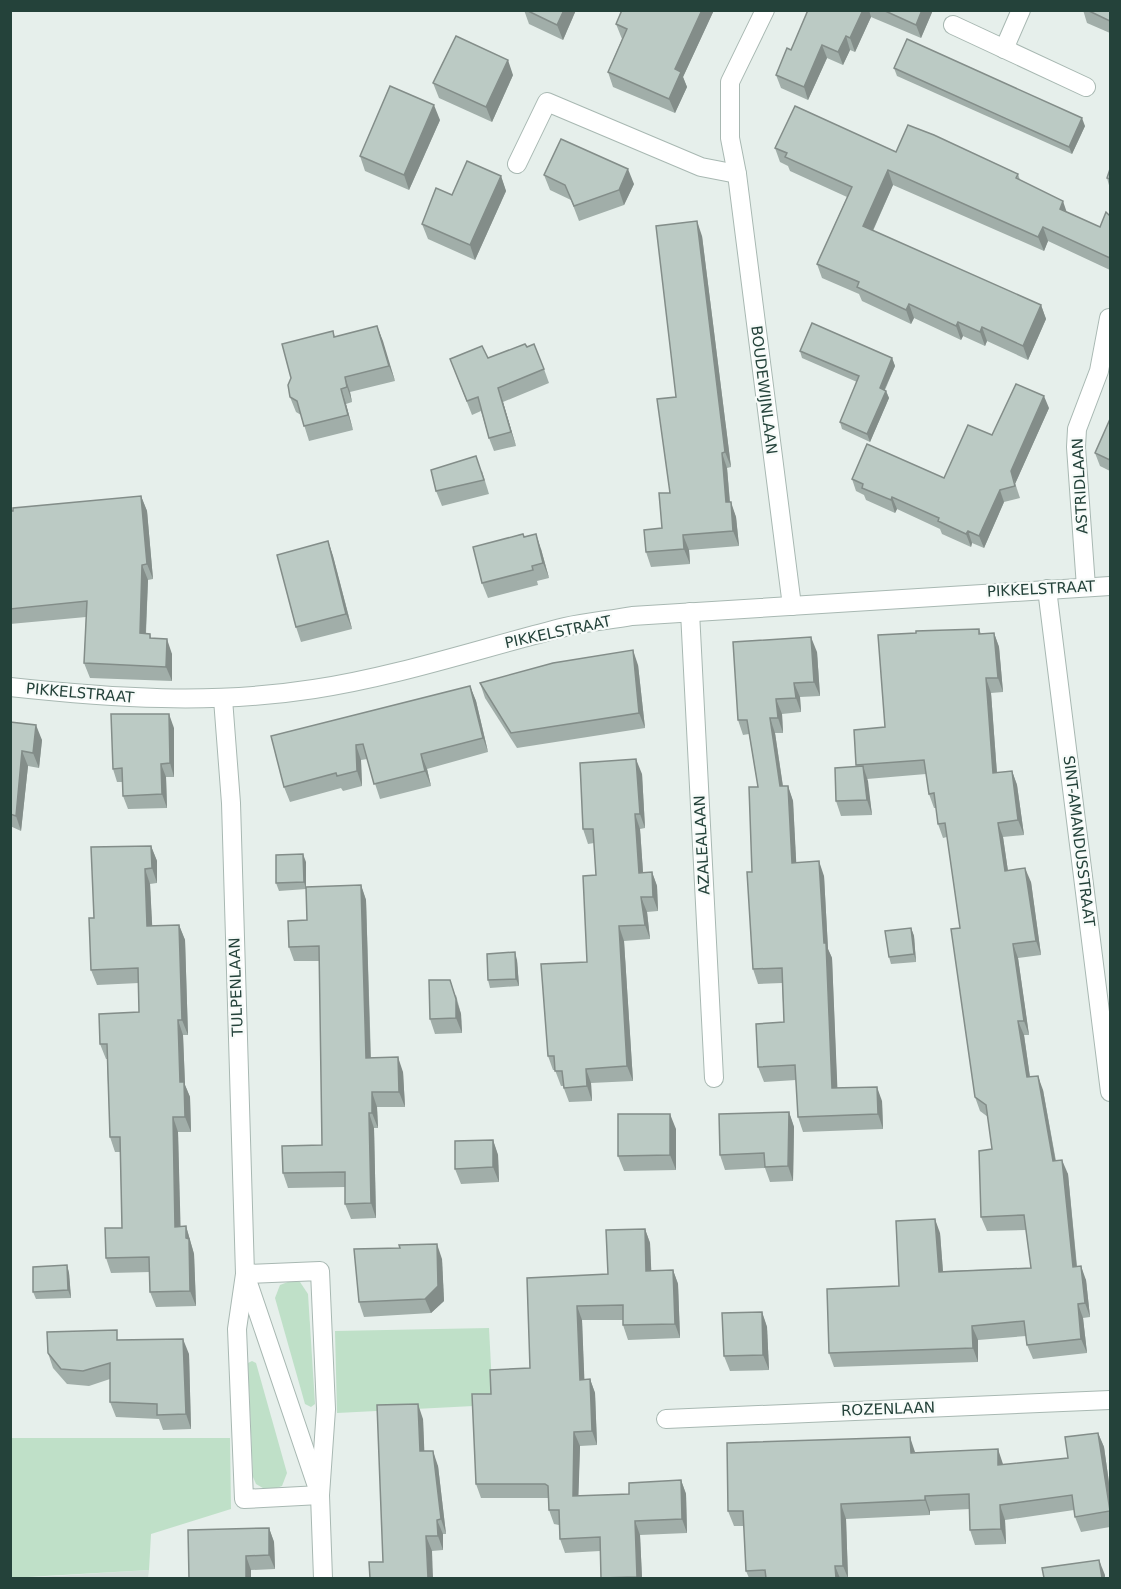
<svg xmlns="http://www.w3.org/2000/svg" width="1121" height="1589" font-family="'DejaVu Sans',sans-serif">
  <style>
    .built { fill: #d4dfda }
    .green { fill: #bfe0c8 }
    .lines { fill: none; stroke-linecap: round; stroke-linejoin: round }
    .street-casing { stroke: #a8b8b2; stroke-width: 20 }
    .street { stroke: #fff; stroke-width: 18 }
    .wall { fill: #a1aea9 }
    .shaded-wall { fill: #838d89 }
    .building { fill: #bbcac4; stroke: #838d89; stroke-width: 1.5 }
    .labels { text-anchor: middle; stroke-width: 4.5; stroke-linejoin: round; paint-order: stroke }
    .street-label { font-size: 15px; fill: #24423a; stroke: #f7fbf9 }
  </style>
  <rect width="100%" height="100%" fill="#e6efeb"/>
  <path class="built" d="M 149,1570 L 148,1578 L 22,1578 Z"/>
  <g class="green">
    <path d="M 293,1280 L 300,1282 L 308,1294 L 315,1404 L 311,1407 L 305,1404 L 275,1298 L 280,1285 Z"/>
    <path d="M 489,1328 L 493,1405 L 337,1413 L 335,1331 Z"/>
    <path d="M 252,1361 L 256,1363 L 287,1473 L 282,1486 L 268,1491 L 256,1484 L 253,1477 L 248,1363 Z"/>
    <path d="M 11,1438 L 230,1438 L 231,1509 L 151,1534 L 149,1570 L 11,1578 Z"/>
  </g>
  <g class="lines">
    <defs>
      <g id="street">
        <path d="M 765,10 L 730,82 L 730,138 L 737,174 L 792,606"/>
        <path d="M 953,25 L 1086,87"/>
        <path d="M 1004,49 L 1021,10"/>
        <path d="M 517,164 L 547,102 L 701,167 L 737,174"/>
        <path d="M 1086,587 L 1076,447 L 1077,429 L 1099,371 L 1109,318"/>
        <path d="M 1047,589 L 1110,1092"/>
        <path d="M 690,612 L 714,1078"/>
        <path d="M 10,687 C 112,698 212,705 314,689 C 399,676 481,648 565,627 C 587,622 610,620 632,616 L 1110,586"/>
        <path d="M 223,699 L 231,803 L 245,1274 L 320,1495 L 323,1578"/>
        <path d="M 320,1271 L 326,1409 L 320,1495 L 244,1499 L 237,1329 L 245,1274 Z"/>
        <path d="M 666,1419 L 1110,1400"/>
      </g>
    </defs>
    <use href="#street" class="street-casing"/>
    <use href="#street" class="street"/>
  </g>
  <g class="wall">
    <path d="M 524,10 L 576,10 L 563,40 L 529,24 Z"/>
    <path d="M 622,10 L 714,10 L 683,77 L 687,87 L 675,113 L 613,87 L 608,72 L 622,39 L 616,24 Z"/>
    <path d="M 808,10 L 933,10 L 921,38 L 871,17 L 855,52 L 850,50 L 843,65 L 827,58 L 808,100 L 781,88 L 776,75 L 791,50 Z"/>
    <path d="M 1083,10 L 1110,10 L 1110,33 L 1087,23 Z"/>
    <path d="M 894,68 L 1085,126 L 1072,154 L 897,76 Z"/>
    <path d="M 513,75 L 492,122 L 439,98 L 433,83 Z"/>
    <path d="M 440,120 L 409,190 L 365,171 L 360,156 Z"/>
    <path d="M 775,148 L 896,152 L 1018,174 L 1020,180 L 1067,213 L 1100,227 L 1110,216 L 1110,270 L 1048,241 L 1044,251 L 893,185 L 873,231 L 1041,305 L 1046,319 L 1028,360 L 987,341 L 985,346 L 963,336 L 961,340 L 914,318 L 911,324 L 862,301 L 859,294 L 822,278 L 817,264 L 847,197 L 790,171 L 788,166 L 780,162 Z"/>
    <path d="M 1110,169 L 1110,189 L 1107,178 Z"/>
    <path d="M 544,175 L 634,184 L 624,205 L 579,221 L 571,200 L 550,190 Z"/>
    <path d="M 501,176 L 506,191 L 475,260 L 428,239 L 422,224 L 452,195 Z"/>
    <path d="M 702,236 L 731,467 L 727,468 L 730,502 L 736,517 L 739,546 L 689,550 L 690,564 L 651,567 L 646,552 L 662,528 L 670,493 L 676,397 Z"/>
    <path d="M 377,326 L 395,381 L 350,392 L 352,402 L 346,404 L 353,430 L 309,441 L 301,415 L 296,412 L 290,397 L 333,331 L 335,337 Z"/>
    <path d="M 527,347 L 544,369 L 549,383 L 503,402 L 516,446 L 494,451 L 489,438 L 481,411 L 472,415 L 450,359 L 488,358 Z"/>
    <path d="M 800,351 L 892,358 L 895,366 L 885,390 L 886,391 L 889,398 L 870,442 L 842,429 L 840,422 L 857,382 L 802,358 Z"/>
    <path d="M 1049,408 L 1015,484 L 1020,498 L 1004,502 L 984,548 L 972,543 L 971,547 L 942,534 L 940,529 L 897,509 L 895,513 L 866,500 L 864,495 L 856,491 L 852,479 L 944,478 L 992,435 Z"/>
    <path d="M 1110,419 L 1110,471 L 1100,466 L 1095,453 Z"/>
    <path d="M 482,471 L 489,494 L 442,506 L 436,491 Z"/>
    <path d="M 141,496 L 147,511 L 153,579 L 148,580 L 146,634 L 150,634 L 151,638 L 172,654 L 172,681 L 90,678 L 84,663 L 86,617 L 10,624 L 10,511 Z"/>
    <path d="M 328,541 L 333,556 L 352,629 L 301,642 L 296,627 Z"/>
    <path d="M 541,549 L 549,578 L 537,581 L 538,585 L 488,598 L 482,583 Z"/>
    <path d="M 979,629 L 981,634 L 994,633 L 999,647 L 1003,692 L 991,693 L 997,773 L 1012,771 L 1017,785 L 1024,835 L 1003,837 L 1008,871 L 1031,882 L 1041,955 L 1018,958 L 1029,1035 L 1024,1035 L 1030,1077 L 1043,1090 L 1056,1161 L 1068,1174 L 1077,1266 L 1086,1280 L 1090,1317 L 1083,1318 L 1087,1353 L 1033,1359 L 1027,1345 L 1026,1336 L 978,1340 L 978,1362 L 834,1367 L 829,1353 L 899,1286 L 940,1233 L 943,1271 L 1031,1268 L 1026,1230 L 987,1231 L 981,1217 L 992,1149 L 988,1117 L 980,1111 L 975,1097 L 960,928 L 947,837 L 943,838 L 938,824 L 936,808 L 934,808 L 929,794 L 926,774 L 867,779 L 872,815 L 841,816 L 836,801 L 857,767 L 856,765 L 885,727 Z"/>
    <path d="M 817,652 L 820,696 L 800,697 L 801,712 L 782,714 L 783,733 L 775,733 L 783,786 L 788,786 L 793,801 L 796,862 L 824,876 L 828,949 L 832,958 L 837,1088 L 882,1101 L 883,1129 L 803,1132 L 798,1117 L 796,1080 L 764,1082 L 758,1067 L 784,1022 L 782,983 L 758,984 L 753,969 L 752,872 L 758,787 L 749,734 L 743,735 L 738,720 Z"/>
    <path d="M 638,665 L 645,728 L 517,748 L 485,698 L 480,683 Z"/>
    <path d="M 470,686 L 476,701 L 488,752 L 427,769 L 431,786 L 380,799 L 367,759 L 361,760 L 362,786 L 343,791 L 341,788 L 290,802 L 284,787 L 271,736 Z"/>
    <path d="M 10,722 L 42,740 L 39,768 L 28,766 L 21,831 L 10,826 Z"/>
    <path d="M 174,728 L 174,777 L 166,777 L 167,808 L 128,809 L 123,796 L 123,782 L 117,782 L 113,769 Z"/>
    <path d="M 642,774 L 645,828 L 640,829 L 643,872 L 652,872 L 657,886 L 658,911 L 647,912 L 650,939 L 624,941 L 633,1081 L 591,1083 L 592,1101 L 569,1102 L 563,1086 L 561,1086 L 555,1070 L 553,1070 L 548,1056 L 587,962 L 596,875 L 594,843 L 588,844 L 583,829 Z"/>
    <path d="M 151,846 L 157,861 L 157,883 L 150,884 L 152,926 L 179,925 L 185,940 L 188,1035 L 183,1035 L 185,1085 L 190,1097 L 191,1132 L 178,1132 L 180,1227 L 186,1226 L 194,1254 L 196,1306 L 156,1307 L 150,1292 L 150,1272 L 111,1273 L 106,1258 L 122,1228 L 120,1152 L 115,1152 L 110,1137 L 107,1059 L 106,1059 L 100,1044 L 139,1012 L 139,983 L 97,985 L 91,970 L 94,918 Z"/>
    <path d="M 306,862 L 306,887 L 361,885 L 366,900 L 371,1058 L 403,1072 L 405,1107 L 377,1107 L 378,1128 L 374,1128 L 376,1218 L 351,1219 L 345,1204 L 345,1187 L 288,1188 L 283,1173 L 322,1145 L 320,961 L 294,961 L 289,947 L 307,920 L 306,889 L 279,891 L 276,883 Z"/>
    <path d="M 911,928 L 914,936 L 916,962 L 891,964 L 889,957 Z"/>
    <path d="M 517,960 L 519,986 L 490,988 L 488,980 Z"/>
    <path d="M 456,995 L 461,1014 L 462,1033 L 435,1034 L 430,1019 Z"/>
    <path d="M 789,1112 L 794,1127 L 793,1181 L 770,1182 L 765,1168 L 725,1170 L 720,1155 Z"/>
    <path d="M 676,1129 L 676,1170 L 624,1171 L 618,1156 Z"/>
    <path d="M 493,1140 L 498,1155 L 499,1182 L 461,1184 L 455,1169 Z"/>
    <path d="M 645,1229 L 650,1243 L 651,1271 L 673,1270 L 678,1284 L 680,1338 L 628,1340 L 623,1325 L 623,1320 L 582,1320 L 584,1379 L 590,1379 L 595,1393 L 597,1445 L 580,1446 L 578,1496 L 629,1494 L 681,1480 L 686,1494 L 687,1533 L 640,1535 L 642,1578 L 601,1578 L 600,1551 L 565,1553 L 560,1539 L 559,1525 L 554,1524 L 549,1510 L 548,1498 L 481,1498 L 476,1484 L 491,1394 L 530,1368 L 527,1278 L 608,1274 Z"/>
    <path d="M 442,1259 L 444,1301 L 431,1313 L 364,1317 L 359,1302 Z"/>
    <path d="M 67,1265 L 69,1273 L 71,1298 L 36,1299 L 33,1292 Z"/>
    <path d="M 762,1312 L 767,1327 L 769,1370 L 730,1371 L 724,1356 Z"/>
    <path d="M 120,1340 L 189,1354 L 191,1429 L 163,1430 L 159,1419 L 116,1417 L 110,1402 L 110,1379 L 89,1386 L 67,1384 L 53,1368 L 48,1353 Z"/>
    <path d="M 423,1419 L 424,1451 L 438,1466 L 446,1534 L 443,1534 L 443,1550 L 432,1551 L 383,1562 Z"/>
    <path d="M 1098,1433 L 1104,1447 L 1110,1490 L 1110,1527 L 1081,1532 L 1075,1517 L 1074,1510 L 1005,1520 L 1006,1544 L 975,1545 L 970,1530 L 970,1509 L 930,1511 L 930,1515 L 846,1519 L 848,1578 L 749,1578 L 746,1571 L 744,1526 L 734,1526 L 728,1511 L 915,1452 L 1003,1465 L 1068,1458 Z"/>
    <path d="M 269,1528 L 274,1542 L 275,1569 L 251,1570 L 189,1578 Z"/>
  </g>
  <g class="shaded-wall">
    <path d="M 564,10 L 576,10 L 563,40 L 557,25 Z"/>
    <path d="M 701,10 L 714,10 L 683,77 L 687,87 L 675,113 L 669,99 L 675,69 Z"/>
    <path d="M 863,10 L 869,10 L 871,17 L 855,52 L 850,38 Z"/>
    <path d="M 922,10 L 933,10 L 921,38 L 916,25 Z"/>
    <path d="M 846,36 L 850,50 L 843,65 L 838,52 Z"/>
    <path d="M 822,45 L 827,58 L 808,100 L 804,87 Z"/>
    <path d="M 508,60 L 513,75 L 492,122 L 486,107 Z"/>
    <path d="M 434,105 L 440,120 L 409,190 L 404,175 Z"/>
    <path d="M 1082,118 L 1085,126 L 1072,154 L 1069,147 Z"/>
    <path d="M 628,169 L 634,184 L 624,205 L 619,190 Z"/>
    <path d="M 888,170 L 893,185 L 868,241 L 863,226 Z"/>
    <path d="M 501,176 L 506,191 L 475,260 L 470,245 Z"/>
    <path d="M 1063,201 L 1068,216 L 1060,209 Z"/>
    <path d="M 697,221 L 702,236 L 731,467 L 725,452 Z"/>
    <path d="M 1043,227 L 1048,241 L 1044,251 L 1038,237 Z"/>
    <path d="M 909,304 L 914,318 L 911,324 L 906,310 Z"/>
    <path d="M 1041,305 L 1046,319 L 1028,360 L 1023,346 Z"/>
    <path d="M 958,322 L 963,336 L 961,340 L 956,326 Z"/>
    <path d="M 377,326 L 383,341 L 395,381 L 389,366 Z"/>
    <path d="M 982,327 L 987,341 L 985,346 L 980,332 Z"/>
    <path d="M 892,358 L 895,366 L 882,395 L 880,388 Z"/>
    <path d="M 345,377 L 350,392 L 352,402 L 347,387 Z"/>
    <path d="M 498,388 L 503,402 L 516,446 L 511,432 Z"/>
    <path d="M 341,389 L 346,404 L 353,430 L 348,415 Z"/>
    <path d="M 886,391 L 889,398 L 870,442 L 867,434 Z"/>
    <path d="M 1044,396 L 1049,408 L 1015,484 L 1020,498 L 1011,471 Z"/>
    <path d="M 722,453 L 727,468 L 731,517 L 726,502 Z"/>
    <path d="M 1000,490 L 1004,502 L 984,548 L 979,536 Z"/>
    <path d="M 141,496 L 147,511 L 153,579 L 147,564 Z"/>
    <path d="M 892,497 L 897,509 L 895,513 L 891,500 Z"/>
    <path d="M 731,502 L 736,517 L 739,546 L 733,531 Z"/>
    <path d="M 968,531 L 972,543 L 971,547 L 966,534 Z"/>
    <path d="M 536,534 L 541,549 L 549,578 L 543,563 Z"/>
    <path d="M 683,535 L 689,550 L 690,564 L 684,549 Z"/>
    <path d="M 328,541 L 333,556 L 352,629 L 346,614 Z"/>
    <path d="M 142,565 L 148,580 L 145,648 L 140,633 Z"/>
    <path d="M 994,633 L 999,647 L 1003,692 L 998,678 Z"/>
    <path d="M 811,637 L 817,652 L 820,696 L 814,682 Z"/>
    <path d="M 167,639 L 172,654 L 172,681 L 166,667 Z"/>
    <path d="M 633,650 L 638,665 L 645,728 L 639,713 Z"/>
    <path d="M 986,678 L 991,693 L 998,788 L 993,773 Z"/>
    <path d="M 794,683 L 800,697 L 801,712 L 796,698 Z"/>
    <path d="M 470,686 L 476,701 L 488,752 L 483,738 Z"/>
    <path d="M 776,699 L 782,714 L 783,733 L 778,718 Z"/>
    <path d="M 169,714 L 174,728 L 174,777 L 170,763 Z"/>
    <path d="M 770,718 L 775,733 L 785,801 L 780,786 Z"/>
    <path d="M 36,725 L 42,740 L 39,768 L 33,753 Z"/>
    <path d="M 356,745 L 361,760 L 362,786 L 357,771 Z"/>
    <path d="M 22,751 L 28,766 L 21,831 L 16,816 Z"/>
    <path d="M 421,754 L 427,769 L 431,786 L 425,771 Z"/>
    <path d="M 636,759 L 642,774 L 645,828 L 640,814 Z"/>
    <path d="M 161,764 L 166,777 L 167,808 L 162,794 Z"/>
    <path d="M 863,766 L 868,781 L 872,815 L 867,800 Z"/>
    <path d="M 1012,771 L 1017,785 L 1024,835 L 1018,820 Z"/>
    <path d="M 788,786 L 793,801 L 797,877 L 792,863 Z"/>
    <path d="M 635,814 L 640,829 L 644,887 L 639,873 Z"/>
    <path d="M 998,823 L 1003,837 L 1010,885 L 1005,871 Z"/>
    <path d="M 151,846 L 157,861 L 157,883 L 152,868 Z"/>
    <path d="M 303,854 L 306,862 L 306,889 L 304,882 Z"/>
    <path d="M 819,861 L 824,876 L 828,949 L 832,958 L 838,1102 L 832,1088 Z"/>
    <path d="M 1025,868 L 1031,882 L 1041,955 L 1036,941 Z"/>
    <path d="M 145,869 L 150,884 L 153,941 L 147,926 Z"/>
    <path d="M 652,872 L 657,886 L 658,911 L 653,897 Z"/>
    <path d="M 361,885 L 366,900 L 371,1073 L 366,1058 Z"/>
    <path d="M 641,897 L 647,912 L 650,939 L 645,925 Z"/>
    <path d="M 179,925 L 185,940 L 188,1035 L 182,1020 Z"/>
    <path d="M 619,926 L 624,941 L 633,1081 L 627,1066 Z"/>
    <path d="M 911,928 L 914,936 L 916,962 L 914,954 Z"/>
    <path d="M 1013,944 L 1018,958 L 1029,1035 L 1024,1021 Z"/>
    <path d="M 515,952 L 517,960 L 519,986 L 516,979 Z"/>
    <path d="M 450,980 L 461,1014 L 462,1033 L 456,1018 Z"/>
    <path d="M 178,1020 L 183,1035 L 185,1085 L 190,1097 L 191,1132 L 185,1117 L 180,1082 Z"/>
    <path d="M 1018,1021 L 1024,1035 L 1032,1092 L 1027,1077 Z"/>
    <path d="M 398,1057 L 403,1072 L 405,1107 L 399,1092 Z"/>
    <path d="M 586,1069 L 591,1083 L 592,1101 L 587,1086 Z"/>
    <path d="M 1038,1076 L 1043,1090 L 1058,1175 L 1053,1161 Z"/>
    <path d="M 877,1087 L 882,1101 L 883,1129 L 878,1114 Z"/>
    <path d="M 372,1092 L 377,1107 L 378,1128 L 372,1113 Z"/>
    <path d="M 789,1112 L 794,1127 L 793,1181 L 788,1166 Z"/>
    <path d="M 369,1113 L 374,1128 L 376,1218 L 371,1203 Z"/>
    <path d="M 670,1114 L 676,1129 L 676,1170 L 670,1155 Z"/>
    <path d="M 173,1117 L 178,1132 L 181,1242 L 175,1227 Z"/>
    <path d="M 493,1140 L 498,1155 L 499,1182 L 493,1167 Z"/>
    <path d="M 1062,1160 L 1068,1174 L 1078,1281 L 1073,1267 Z"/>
    <path d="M 935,1219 L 940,1233 L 944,1286 L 939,1272 Z"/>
    <path d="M 186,1226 L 194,1254 L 196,1306 L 190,1291 Z"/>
    <path d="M 645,1229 L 650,1243 L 652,1285 L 646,1271 Z"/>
    <path d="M 437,1244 L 442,1259 L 444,1301 L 431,1313 L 425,1299 Z"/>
    <path d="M 67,1265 L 69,1273 L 71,1298 L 68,1290 Z"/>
    <path d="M 1081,1266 L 1086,1280 L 1090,1317 L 1085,1303 Z"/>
    <path d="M 673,1270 L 678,1284 L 680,1338 L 675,1324 Z"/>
    <path d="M 1078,1304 L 1083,1318 L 1087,1353 L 1081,1339 Z"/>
    <path d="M 577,1306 L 582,1320 L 585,1394 L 580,1380 Z"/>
    <path d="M 762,1312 L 767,1327 L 769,1370 L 763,1355 Z"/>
    <path d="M 972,1326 L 978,1340 L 978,1362 L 973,1348 Z"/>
    <path d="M 183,1339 L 189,1354 L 191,1429 L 186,1414 Z"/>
    <path d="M 590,1379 L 595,1393 L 597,1445 L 592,1431 Z"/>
    <path d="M 418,1404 L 423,1419 L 425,1466 L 420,1451 Z"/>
    <path d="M 574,1432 L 580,1446 L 578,1510 L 573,1496 Z"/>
    <path d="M 1098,1433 L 1104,1447 L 1110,1490 L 1110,1510 Z"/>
    <path d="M 910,1437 L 915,1452 L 911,1453 Z"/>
    <path d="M 998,1449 L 1003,1464 L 1004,1480 L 998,1465 Z"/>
    <path d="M 433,1451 L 438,1466 L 446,1534 L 441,1519 Z"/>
    <path d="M 681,1480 L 686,1494 L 687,1533 L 682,1519 Z"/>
    <path d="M 925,1496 L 930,1511 L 930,1515 L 925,1500 Z"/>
    <path d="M 841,1504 L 846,1519 L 848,1578 L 843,1566 Z"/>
    <path d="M 1000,1505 L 1005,1520 L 1006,1544 L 1001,1529 Z"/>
    <path d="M 437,1520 L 443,1534 L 443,1550 L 438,1536 Z"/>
    <path d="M 635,1521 L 640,1535 L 642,1578 L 638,1578 L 637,1577 Z"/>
    <path d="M 269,1528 L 274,1542 L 275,1569 L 269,1555 Z"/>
    <path d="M 426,1536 L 432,1551 L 433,1578 L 428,1578 Z"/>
    <path d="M 246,1556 L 251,1570 L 251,1578 L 246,1578 Z"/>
    <path d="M 1099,1560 L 1105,1575 L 1105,1578 L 1102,1578 Z"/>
    <path d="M 835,1566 L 840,1578 L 836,1578 Z"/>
  </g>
  <g class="building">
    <path d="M 526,10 L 564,10 L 557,25 Z"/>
    <path d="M 622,10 L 702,10 L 675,69 L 681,72 L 669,99 L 608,72 L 627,29 L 616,24 Z"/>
    <path d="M 808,10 L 863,10 L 850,38 L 846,36 L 838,52 L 822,45 L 804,87 L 776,75 L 787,48 L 791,50 Z"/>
    <path d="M 883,10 L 922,10 L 916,25 Z"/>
    <path d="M 1087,10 L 1110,10 L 1110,21 Z"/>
    <path d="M 456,36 L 508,60 L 486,107 L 433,83 Z"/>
    <path d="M 907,39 L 1082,118 L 1069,147 L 894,68 Z"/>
    <path d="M 390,86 L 434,105 L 404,175 L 360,156 Z"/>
    <path d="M 795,106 L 896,152 L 908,125 L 934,135 L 1018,174 L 1016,178 L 1063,201 L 1060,209 L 1100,227 L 1106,212 L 1110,216 L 1110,258 L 1043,227 L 1038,237 L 888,170 L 863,226 L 1041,305 L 1023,346 L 982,327 L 980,332 L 958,322 L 956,326 L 909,304 L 906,310 L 857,287 L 859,282 L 817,264 L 852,187 L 785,157 L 787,153 L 775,148 Z"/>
    <path d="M 561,139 L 628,169 L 619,190 L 574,206 L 565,185 L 544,175 Z"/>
    <path d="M 467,161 L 501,176 L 470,245 L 422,224 L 436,188 L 452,195 Z"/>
    <path d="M 1110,169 L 1110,179 L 1107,178 Z"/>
    <path d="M 697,221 L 725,452 L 722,453 L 726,502 L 731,502 L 733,531 L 683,535 L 684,549 L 646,552 L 644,530 L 662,528 L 659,493 L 670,493 L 657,399 L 676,397 L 656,226 Z"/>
    <path d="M 812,323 L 892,358 L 880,388 L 886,391 L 867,434 L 840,422 L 859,376 L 800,351 Z"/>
    <path d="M 377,326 L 389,366 L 345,377 L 347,387 L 341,389 L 348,415 L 304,426 L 297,401 L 290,397 L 288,385 L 291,378 L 282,344 L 333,331 L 334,337 Z"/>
    <path d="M 525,344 L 527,347 L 534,344 L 544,369 L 498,388 L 511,432 L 489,438 L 478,397 L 467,401 L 450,359 L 482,346 L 488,358 Z"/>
    <path d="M 1016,384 L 1044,396 L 1011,471 L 1015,486 L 1000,490 L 979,536 L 968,531 L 966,534 L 938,521 L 939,518 L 892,497 L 891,500 L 862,488 L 863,484 L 852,479 L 867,444 L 944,478 L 968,425 L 992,435 Z"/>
    <path d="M 1110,419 L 1110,460 L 1095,453 Z"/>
    <path d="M 476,456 L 484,480 L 436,491 L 431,470 Z"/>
    <path d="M 141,496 L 147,564 L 142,565 L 140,633 L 150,634 L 150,638 L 167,639 L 166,667 L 84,663 L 87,601 L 10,609 L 10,511 L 13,511 L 13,508 Z"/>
    <path d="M 523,534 L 524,537 L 536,534 L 543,563 L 532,566 L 533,570 L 482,583 L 473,547 Z"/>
    <path d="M 328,541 L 346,614 L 296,627 L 277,555 Z"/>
    <path d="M 979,629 L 979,634 L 994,633 L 998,678 L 986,678 L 993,773 L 1012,771 L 1018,820 L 998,823 L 1005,871 L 1025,868 L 1036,941 L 1013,944 L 1024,1021 L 1018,1021 L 1027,1077 L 1038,1076 L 1053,1161 L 1062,1160 L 1073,1267 L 1081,1266 L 1085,1303 L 1078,1304 L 1081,1339 L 1027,1345 L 1024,1321 L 972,1326 L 973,1348 L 829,1353 L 827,1289 L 899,1286 L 896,1221 L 935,1219 L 939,1272 L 1031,1268 L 1024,1215 L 981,1217 L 979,1151 L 992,1149 L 986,1105 L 975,1097 L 951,929 L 960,928 L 945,823 L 938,824 L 934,793 L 929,794 L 924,760 L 856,765 L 854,730 L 885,727 L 878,635 L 916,633 L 916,631 Z"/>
    <path d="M 811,637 L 814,682 L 794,683 L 796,698 L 776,699 L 778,718 L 770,718 L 780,786 L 788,786 L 792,863 L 819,861 L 824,943 L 826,943 L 832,1088 L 877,1087 L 878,1114 L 798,1117 L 795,1065 L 758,1067 L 756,1024 L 784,1022 L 782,968 L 753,969 L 747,872 L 752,872 L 749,787 L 758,787 L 747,720 L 738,720 L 733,642 Z"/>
    <path d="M 633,650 L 639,713 L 511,733 L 480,683 L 553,663 Z"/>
    <path d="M 470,686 L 483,738 L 421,754 L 425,771 L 374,784 L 363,744 L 356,745 L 357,771 L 337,776 L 336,773 L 284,787 L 271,736 Z"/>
    <path d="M 111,714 L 169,714 L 170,763 L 161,764 L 162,794 L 123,796 L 122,768 L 113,769 Z"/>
    <path d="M 10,722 L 36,725 L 33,753 L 22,751 L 16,816 L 10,814 Z"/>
    <path d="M 636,759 L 640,814 L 635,814 L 639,873 L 652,872 L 653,897 L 641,897 L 645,925 L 619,926 L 627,1066 L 586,1069 L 587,1086 L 564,1088 L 562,1071 L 555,1071 L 554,1056 L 548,1056 L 541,964 L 587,962 L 583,876 L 596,875 L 593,829 L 583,829 L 580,763 Z"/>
    <path d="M 863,766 L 867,800 L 836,801 L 835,768 Z"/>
    <path d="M 151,846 L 152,868 L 145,869 L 147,926 L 179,925 L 182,1020 L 178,1020 L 180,1082 L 184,1082 L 185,1117 L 173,1117 L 175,1227 L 186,1226 L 186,1238 L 189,1239 L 190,1291 L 150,1292 L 149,1257 L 106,1258 L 105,1228 L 122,1228 L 120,1137 L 110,1137 L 107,1044 L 100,1044 L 99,1014 L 139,1012 L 138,968 L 91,970 L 89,918 L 94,918 L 91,847 Z"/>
    <path d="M 303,854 L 304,882 L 276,883 L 276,855 Z"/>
    <path d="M 361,885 L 366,1058 L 398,1057 L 399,1092 L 372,1092 L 372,1113 L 369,1113 L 371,1203 L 345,1204 L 345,1172 L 283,1173 L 282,1146 L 322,1145 L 319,946 L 289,947 L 288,921 L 307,920 L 306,887 Z"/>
    <path d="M 911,928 L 914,954 L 889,957 L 885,931 Z"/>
    <path d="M 515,952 L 516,979 L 488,980 L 487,954 Z"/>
    <path d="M 429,980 L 450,980 L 456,999 L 456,1018 L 430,1019 Z"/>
    <path d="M 789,1112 L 788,1166 L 765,1167 L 764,1153 L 720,1155 L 719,1114 Z"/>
    <path d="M 618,1114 L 670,1114 L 670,1155 L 618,1156 Z"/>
    <path d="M 493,1140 L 493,1167 L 455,1169 L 455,1141 Z"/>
    <path d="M 645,1229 L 646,1271 L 673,1270 L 675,1324 L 623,1325 L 623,1305 L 577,1306 L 580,1380 L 590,1379 L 592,1431 L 574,1432 L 573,1496 L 629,1494 L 629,1483 L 681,1480 L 682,1519 L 635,1521 L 637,1577 L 601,1578 L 600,1537 L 560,1539 L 559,1510 L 549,1510 L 548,1486 L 545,1484 L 476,1484 L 472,1394 L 491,1394 L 490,1370 L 530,1368 L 527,1278 L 608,1274 L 606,1230 Z"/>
    <path d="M 437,1244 L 438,1286 L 425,1299 L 359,1302 L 354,1249 L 400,1248 L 399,1245 Z"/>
    <path d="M 67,1265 L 68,1290 L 33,1292 L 33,1267 Z"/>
    <path d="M 762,1312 L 763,1355 L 724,1356 L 722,1313 Z"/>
    <path d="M 117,1330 L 117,1340 L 183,1339 L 186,1414 L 157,1415 L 157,1404 L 110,1402 L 110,1363 L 83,1371 L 61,1369 L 48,1353 L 47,1332 Z"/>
    <path d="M 418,1404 L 420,1451 L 433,1451 L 441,1519 L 437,1520 L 438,1536 L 426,1536 L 428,1578 L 370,1578 L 369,1562 L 383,1562 L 377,1405 Z"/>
    <path d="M 1098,1433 L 1110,1511 L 1075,1517 L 1072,1495 L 1000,1505 L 1001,1529 L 970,1530 L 969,1494 L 925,1496 L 925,1500 L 841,1504 L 843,1566 L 835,1566 L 836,1578 L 766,1578 L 765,1570 L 746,1571 L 743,1511 L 728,1511 L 727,1443 L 910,1437 L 911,1453 L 998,1449 L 998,1465 L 1068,1458 L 1065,1437 Z"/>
    <path d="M 269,1528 L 269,1555 L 246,1556 L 246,1578 L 189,1578 L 188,1530 Z"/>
    <path d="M 1099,1560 L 1102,1578 L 1044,1578 L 1042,1568 Z"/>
  </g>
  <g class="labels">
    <g class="street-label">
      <text transform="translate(764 390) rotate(83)" y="5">BOUDEWIJNLAAN</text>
      <text transform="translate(1080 486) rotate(-93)" y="5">ASTRIDLAAN</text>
      <text transform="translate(1041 589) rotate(-3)" y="5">PIKKELSTRAAT</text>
      <text transform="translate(558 632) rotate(-12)" y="5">PIKKELSTRAAT</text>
      <text transform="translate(80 693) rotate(5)" y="5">PIKKELSTRAAT</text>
      <text transform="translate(1079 841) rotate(83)" y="5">SINT-AMANDUSSTRAAT</text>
      <text transform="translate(702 845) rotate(-93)" y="5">AZALEALAAN</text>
      <text transform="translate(236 987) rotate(-92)" y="5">TULPENLAAN</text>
      <text transform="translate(888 1409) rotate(-2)" y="5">ROZENLAAN</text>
    </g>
  </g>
  <rect width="1121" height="1589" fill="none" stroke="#24423a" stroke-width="24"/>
</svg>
